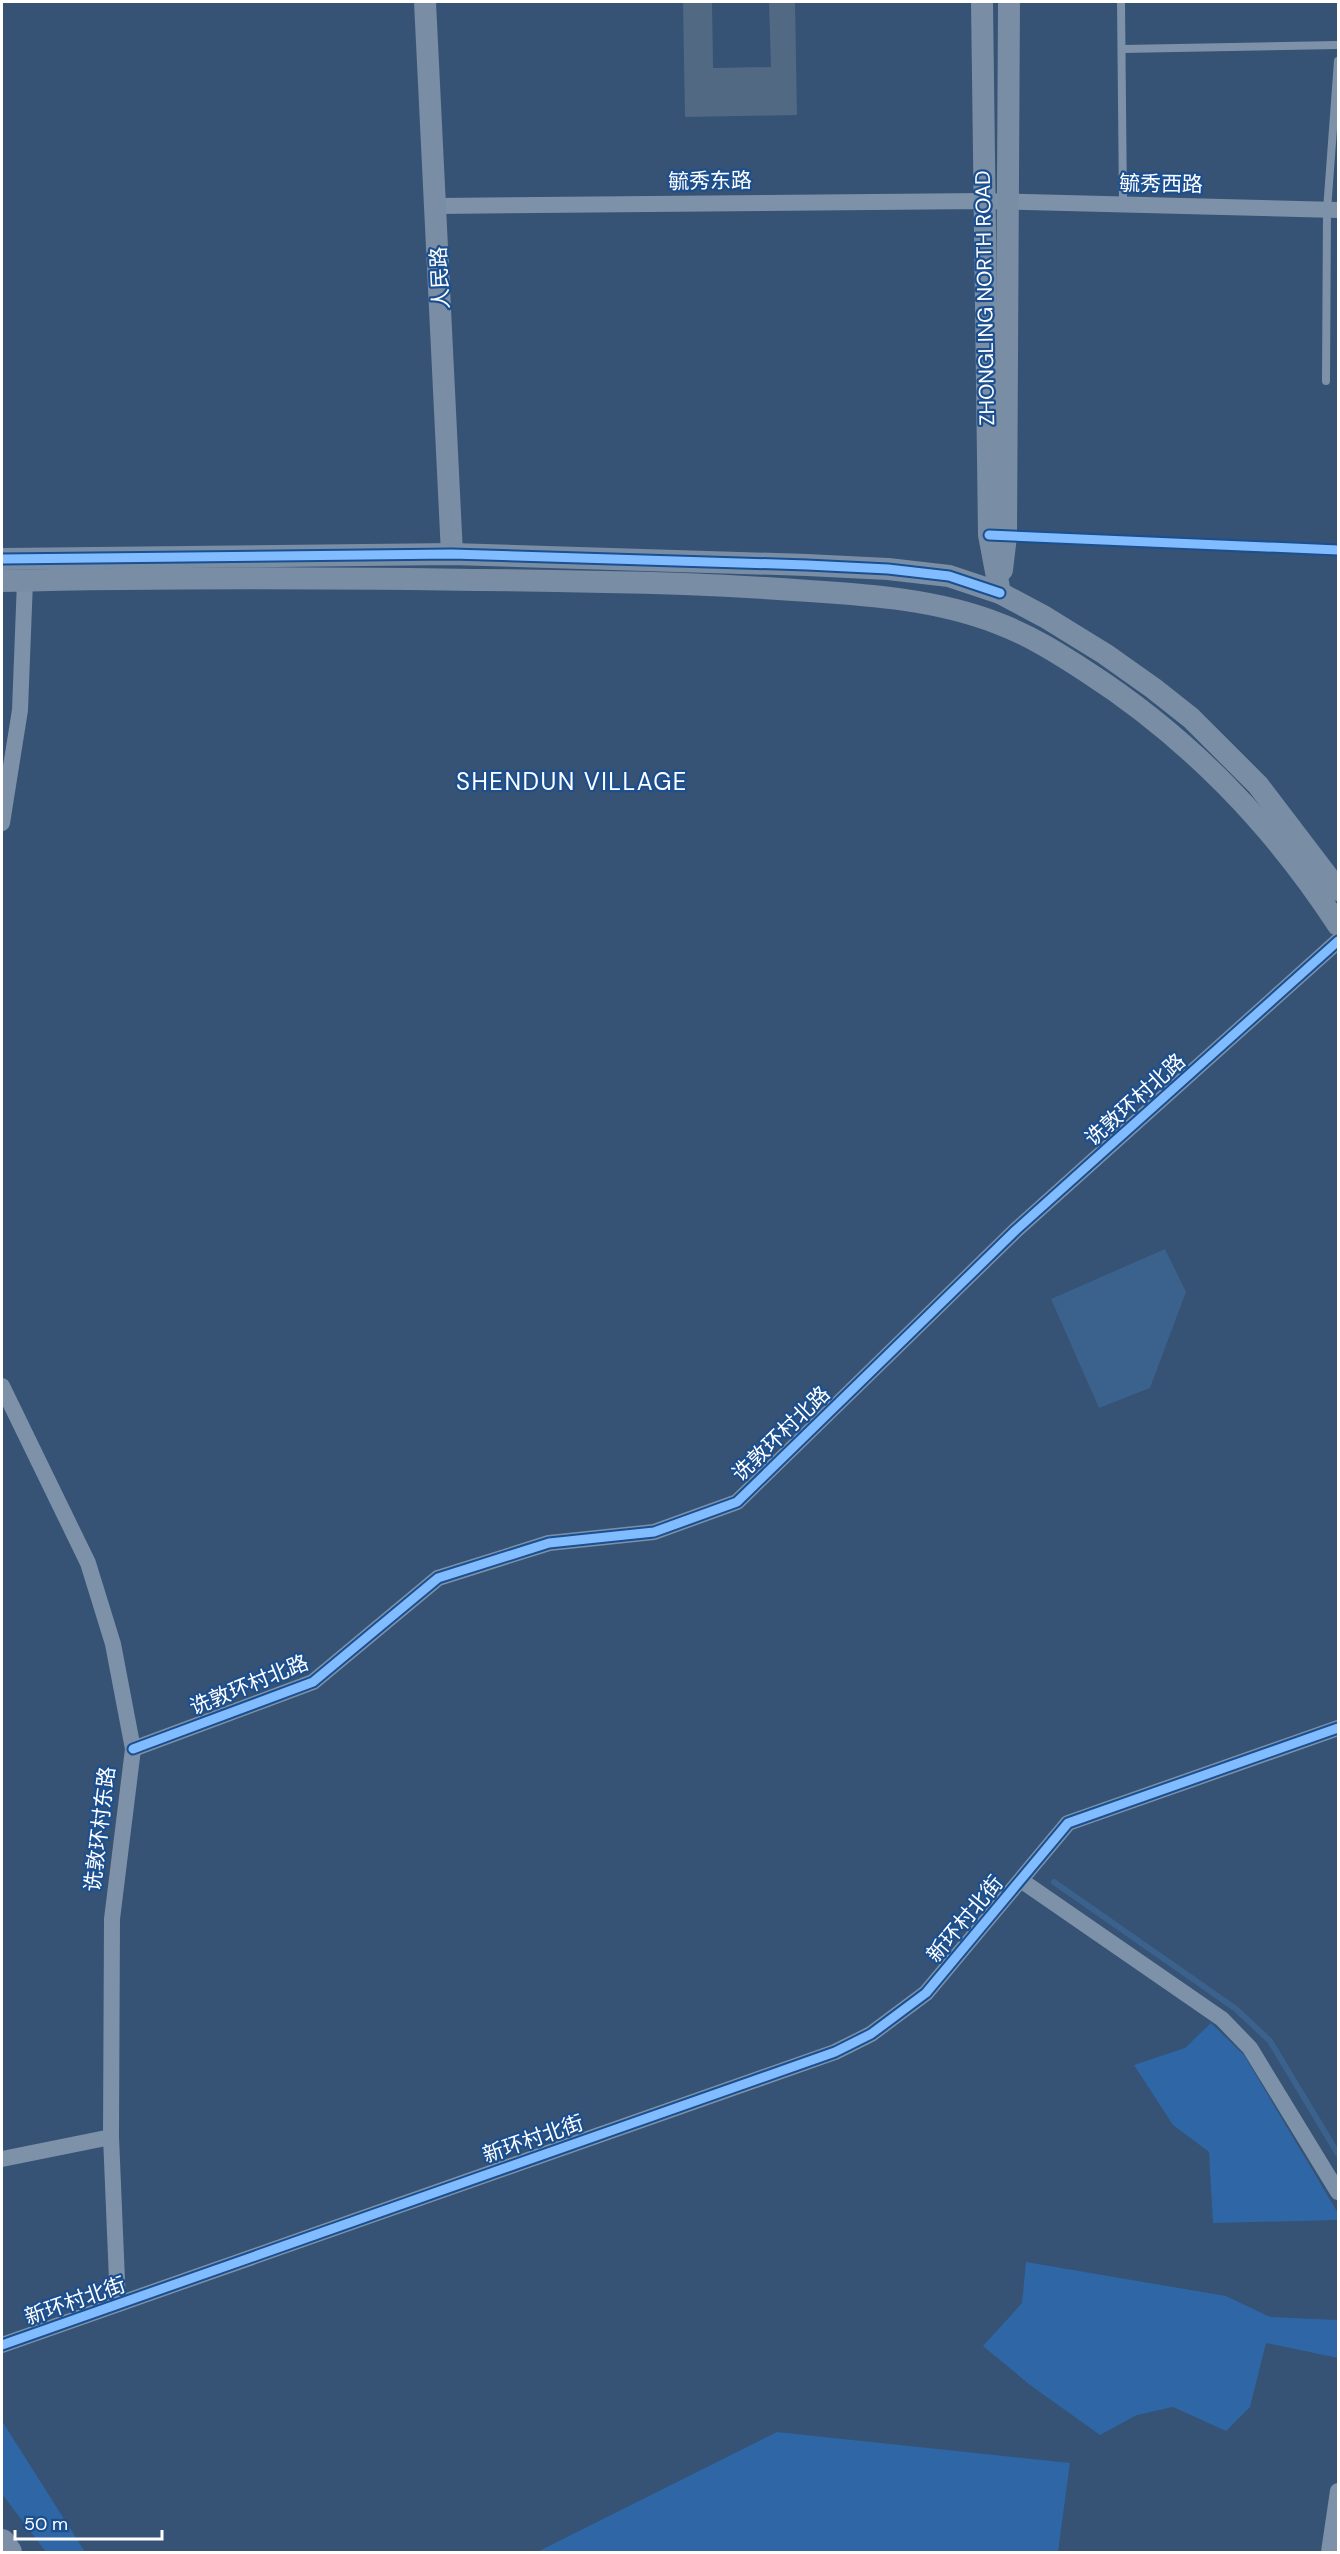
<svg xmlns="http://www.w3.org/2000/svg" width="1340" height="2554" font-family="'DM Sans','Noto Sans SC',sans-serif">
  <style>
    .green { fill: #2f66a5 }
    .water { fill: #3b618d }
    .lines { fill: none; stroke-linecap: round; stroke-linejoin: round }
    .stream { stroke: #3b618d; stroke-width: 6 }
    .building { fill: #526984 }
    .lane { stroke: #7d92a8; stroke-width: 8 }
    .street { stroke: #7d92a8; stroke-width: 16 }
    .secondary { stroke: #798da4; stroke-width: 22 }
    .primary { stroke: #7d8ea7; stroke-width: 26 }
    .cycleway-casing { stroke: #1b4f8f; stroke-width: 13 }
    .cycleway { stroke: #80bcff; stroke-width: 9 }
    .labels { text-anchor: middle; stroke-width: 4.5; stroke-linejoin: round; paint-order: stroke }
    .street-label { font-size: 21px; fill: #fff; stroke: #1b4f8f }
    .quarter-label { font-size: 24px; letter-spacing: 1.5px; fill: #fff; stroke: #1b4f8f }
  </style>
  <rect width="100%" height="100%" fill="#365274"/>
  <g class="green">
    <path d="M 1211,2023 L 1244,2055 L 1338,2213 L 1338,2220 L 1213,2223 L 1209,2152 L 1173,2125 L 1134,2065 L 1185,2048 Z"/>
    <path d="M 1026,2262 L 1226,2296 L 1270,2317 L 1338,2320 L 1338,2358 L 1266,2343 L 1250,2407 L 1226,2431 L 1173,2407 L 1137,2415 L 1100,2435 L 1030,2385 L 983,2346 L 1022,2303 Z"/>
    <path d="M 2,2421 L 85,2552 L 46,2552 L 2,2494 Z"/>
    <path d="M 777,2432 L 1070,2463 L 1058,2552 L 537,2552 Z"/>
  </g>
  <path class="water" d="M 1165,1249 L 1186,1292 L 1150,1388 L 1099,1408 L 1051,1299 Z"/>
  <g class="lines">
    <path class="stream" d="M 1054,1882 L 1236,2009 L 1270,2041 L 1338,2154"/>
  </g>
  <path class="building" d="M 683,2 L 712,2 L 713,68 L 771,67 L 769,2 L 795,2 L 797,115 L 685,117 Z"/>
  <g class="lines">
    <g class="lane">
      <path d="M 1121,2 L 1123,205"/>
      <path d="M 1122,49 L 1338,45"/>
      <path d="M 1326,381 L 1327,210 L 1338,61"/>
      <path d="M 1006,536 L 1055,536 L 1129,543 L 1338,550"/>
    </g>
    <g class="street">
      <path d="M 437,206 L 983,201 L 1338,210"/>
      <path d="M 2,823 L 20,710 L 25,581"/>
      <path d="M 2,1386 L 88,1563 L 113,1644 L 133,1749 L 112,1919 L 111,2137 L 118,2304"/>
      <path d="M 133,1749 L 313,1682 L 438,1578 L 549,1543 L 654,1532 L 737,1502 L 1016,1230 L 1338,941"/>
      <path d="M 1022,1881 L 1222,2019 L 1250,2048 L 1338,2192"/>
      <path d="M 2,2159 L 111,2137"/>
      <path d="M 2,2345 L 835,2052 L 871,2034 L 926,1993 L 1068,1823 L 1338,1728"/>
      <path d="M 1329,2552 L 1338,2491"/>
    </g>
    <g class="secondary">
      <path d="M 425,2 L 452,554"/>
      <path d="M 982,2 L 989,535 L 1000,593"/>
      <path d="M 2,559 L 452,554 L 807,565 L 888,569 L 949,576 L 1000,593 L 1045,617 L 1105,654 L 1153,688 L 1191,718 L 1258,785 L 1338,890"/>
      <path d="M 1002,570 L 1006,536 L 1009,2"/>
      <path d="M 2,581 C 202,576 403,578 604,582 C 673,583 741,586 809,591 C 872,595 938,600 997,623 C 1029,635 1058,653 1087,672 C 1188,737 1273,825 1338,925"/>
    </g>
    <path class="primary" d="M 2,2542 L 9,2552"/>
    <defs>
      <g id="cycleway">
        <path d="M 989,535 L 1338,550"/>
        <path d="M 2,559 L 452,554 L 807,565 L 888,569 L 949,576 L 1000,593"/>
        <path d="M 133,1749 L 313,1682 L 438,1578 L 549,1543 L 654,1532 L 737,1502 L 1016,1230 L 1338,941"/>
        <path d="M 2,2345 L 835,2052 L 871,2034 L 926,1993 L 1068,1823 L 1338,1728"/>
      </g>
    </defs>
    <use href="#cycleway" class="cycleway-casing"/>
    <use href="#cycleway" class="cycleway"/>
  </g>
  <g class="labels">
    <g class="street-label">
      <text transform="translate(710 181) rotate(-1)" y="7">毓秀东路</text>
      <text transform="translate(1161 184) rotate(1)" y="7">毓秀西路</text>
      <text transform="translate(440 278) rotate(-93)" y="7">人民路</text>
      <text transform="translate(985 298) rotate(-91)" y="7">ZHONGLING NORTH ROAD</text>
      <text transform="translate(1135 1100) rotate(-42)" y="7">诜敦环村北路</text>
      <text transform="translate(781 1434) rotate(-44)" y="7">诜敦环村北路</text>
      <text transform="translate(249 1685) rotate(-22)" y="7">诜敦环村北路</text>
      <text transform="translate(100 1829) rotate(-83)" y="7">诜敦环村东路</text>
      <text transform="translate(965 1919) rotate(-50)" y="7">新环村北街</text>
      <text transform="translate(533 2139) rotate(-19)" y="7">新环村北街</text>
      <text transform="translate(75 2301) rotate(-19)" y="7">新环村北街</text>
    </g>
    <g class="quarter-label">
      <text x="572" y="790">SHENDUN VILLAGE</text>
    </g>
  </g>
  <rect width="1340" height="2554" fill="none" stroke="#ffffff" stroke-width="6"/>
  <path d="M15 2530v9h147v-9" fill="none" stroke="#ffffff" stroke-width="3"/>
  <text x="24" y="2530" font-size="18" fill="#ffffff" stroke="#1b4f8f" stroke-width="4.5" paint-order="stroke">50 m</text>
</svg>
